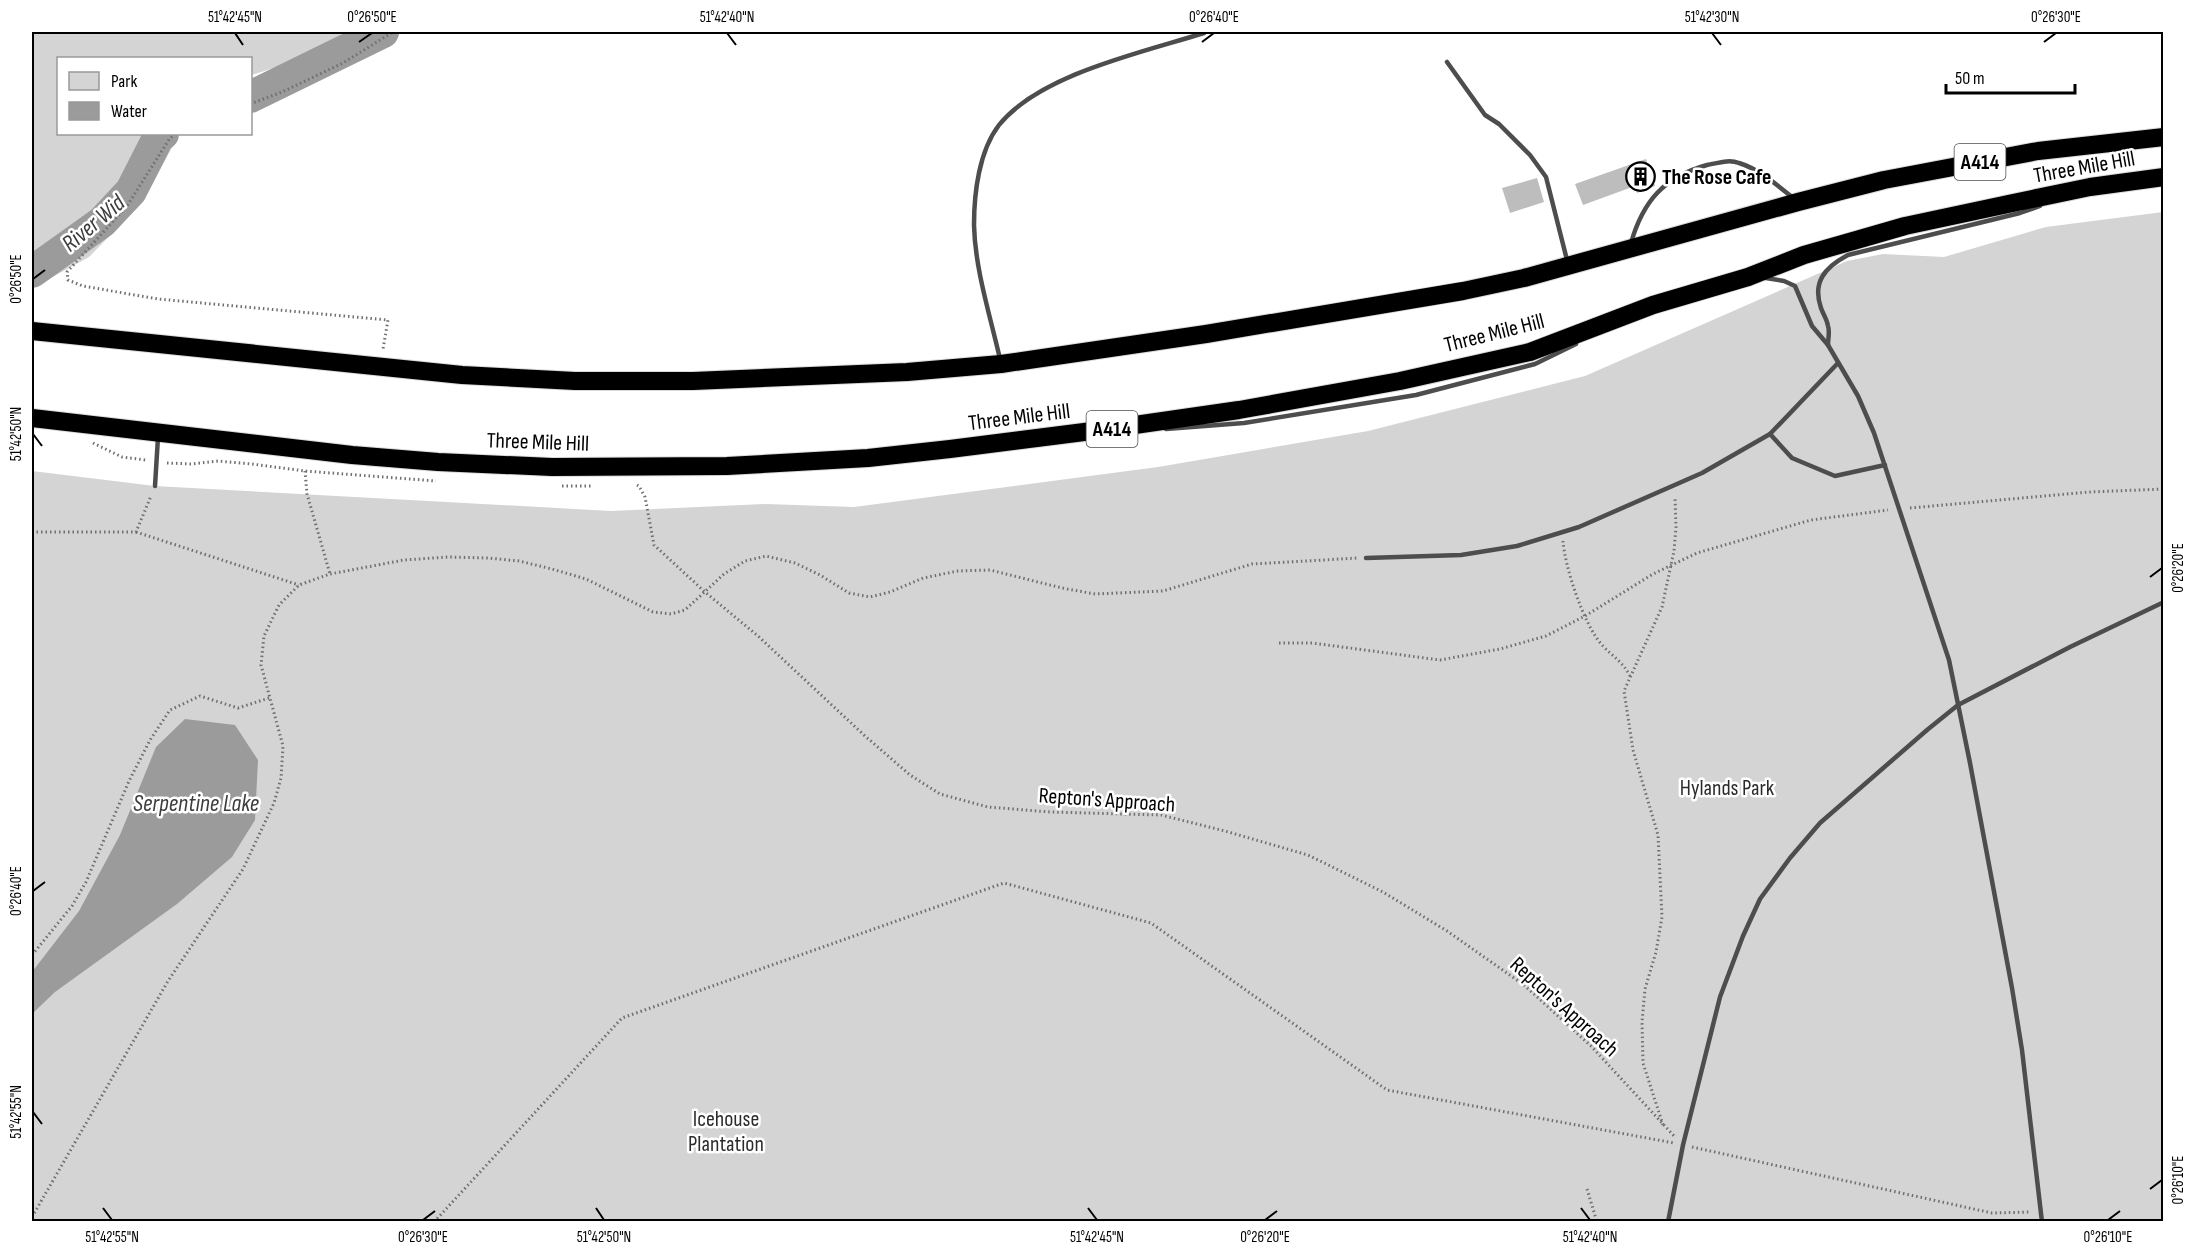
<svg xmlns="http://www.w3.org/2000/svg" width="2195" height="1253" font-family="'Sofia Sans Condensed',sans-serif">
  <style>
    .green { fill: #d4d4d4 }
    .water { fill: #9b9b9b }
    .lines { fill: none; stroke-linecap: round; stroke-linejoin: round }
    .river { stroke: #9b9b9b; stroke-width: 32 }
    .building { fill: #bdbdbd }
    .highway-casing { stroke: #dbdbdb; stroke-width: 20 }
    .path { stroke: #6f6f6f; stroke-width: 3; stroke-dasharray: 1.5 3; stroke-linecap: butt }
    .lane { stroke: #4d4d4d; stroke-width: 4.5 }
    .highway { stroke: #000; stroke-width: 18 }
    .ticks { fill: none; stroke: #000; stroke-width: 2 }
    .labels { text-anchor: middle; stroke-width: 5; stroke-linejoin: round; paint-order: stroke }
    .shield { fill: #fff; stroke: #4c4c4c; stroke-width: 1.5 }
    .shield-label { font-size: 21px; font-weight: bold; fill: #000 }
    .street-label { font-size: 22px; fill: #000; stroke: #fff }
    .poi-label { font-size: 22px; font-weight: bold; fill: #000; stroke: #fff; text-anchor: start }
    .park-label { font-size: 22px; fill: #2b2b2b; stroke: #fff }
    .water-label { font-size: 24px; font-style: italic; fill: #3c3c3c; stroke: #fff }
    .neatline { fill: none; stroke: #000; stroke-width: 2 }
    .ticks-label { font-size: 15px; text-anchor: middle; fill: #000 }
  </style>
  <rect width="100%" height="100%" fill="#fff"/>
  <g class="green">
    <path d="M 32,32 L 345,32 C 317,51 284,66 251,75 L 250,58 L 58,58 L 58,134 L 179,134 L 143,202 L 89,257 L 47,280 L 32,282 Z"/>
    <path d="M 2163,212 L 2163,1221 L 32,1222 L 32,471 L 155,486 L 611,511 L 766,504 L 854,507 L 1158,467 L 1368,431 L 1585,376 L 1847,261 L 1883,254 L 1944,257 L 2046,227 Z"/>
  </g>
  <path class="water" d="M 185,719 L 235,725 L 258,760 L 255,820 L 232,857 L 177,904 L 55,992 L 32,1014 L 32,972 L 79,911 L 120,835 L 156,747 Z"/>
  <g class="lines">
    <g class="river">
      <path d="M 250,97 L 383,32"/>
      <path d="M 32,272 L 102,222 L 131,191 L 158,138 L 163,134"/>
    </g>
  </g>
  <g class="building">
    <path d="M 1646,159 L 1655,186 L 1637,193 L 1635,186 L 1583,205 L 1575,184 Z"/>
    <path d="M 1537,178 L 1544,202 L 1510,213 L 1502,188 Z"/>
  </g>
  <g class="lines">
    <defs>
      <g id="highway">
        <path d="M 32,331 L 462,375 L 575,381 L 693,381 L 907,372 L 1001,364 L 1206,334 L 1463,291 L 1524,278 L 1798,202 L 1884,180 L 2038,151 L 2164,137"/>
        <path d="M 32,418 L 352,455 L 438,462 L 552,467 L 727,466 L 868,458 L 950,449 L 1100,430 L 1239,410 L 1400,381 L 1530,352 L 1653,305 L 1748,277 L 1804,255 L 1853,241 L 1905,226 L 2013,203 L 2090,187 L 2164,177"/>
      </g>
    </defs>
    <use href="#highway" class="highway-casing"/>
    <g class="path">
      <path d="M 250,104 L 282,92 L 343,63 L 393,32"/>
      <path d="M 176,134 L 170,138 L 127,206 L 67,272 L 68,280 L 83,286 L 158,299 L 388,320 L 383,349"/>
      <path d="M 93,443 L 122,457 L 146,460"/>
      <path d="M 167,463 L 192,464 L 218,461 L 252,464 L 305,471 L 436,481"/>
      <path d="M 305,471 L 307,494 L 330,574"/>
      <path d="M 637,485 L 639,486 L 645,497 L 654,545 L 705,592 L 758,636 L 865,736 L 910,775 L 940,794 L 988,807 L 1050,812 L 1161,815 L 1225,831 L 1308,855 L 1383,892 L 1447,931 L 1524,985 L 1591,1046 L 1675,1137"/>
      <path d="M 562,486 L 592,486"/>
      <path d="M 1910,508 L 2089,492 L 2164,489"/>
      <path d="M 32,532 L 136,532 L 151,496"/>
      <path d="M 136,532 L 299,585"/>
      <path d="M 1563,541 C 1565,568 1584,625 1602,645 C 1612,656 1623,662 1630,676"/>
      <path d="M 1279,643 L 1312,643 L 1440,660 L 1500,649 L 1546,636 L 1585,616 L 1653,574 L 1697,553 L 1811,520 L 1888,510"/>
      <path d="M 32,955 L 72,906 L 86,882 L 129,781 L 150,740 L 170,710 L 200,696 L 238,708 L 269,698"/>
      <path d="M 1663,1125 L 1643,1063 L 1642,1022 L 1645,989 L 1656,952 L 1662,917 L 1658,835 L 1633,750 L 1624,691 L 1662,607 L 1674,551 L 1676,527 L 1675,497"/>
      <path d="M 1692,1147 L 1992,1213 L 2030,1212"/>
      <path d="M 1587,1189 L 1597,1222"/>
      <path d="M 32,1217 L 168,981 L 243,869 L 274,803 L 281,778 L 283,746 L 261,665 L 264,636 L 279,605 L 299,585 L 330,574 L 404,560 L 448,557 L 488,558 L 519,561 L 552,569 L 586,579 L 653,612 L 671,614 L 685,610 L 724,574 L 745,561 L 766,556 L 795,563 L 820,575 L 849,593 L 870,597 L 890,592 L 923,578 L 958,571 L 990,570 L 1062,588 L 1095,594 L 1163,591 L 1252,564 L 1358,558"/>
      <path d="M 434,1222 L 622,1018 L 1004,883 L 1151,923 L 1387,1090 L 1674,1143"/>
    </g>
    <g class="lane">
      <path d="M 1447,62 L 1485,115 L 1499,124 L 1530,155 L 1546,177 L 1567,260"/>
      <path d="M 1631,243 C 1643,201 1664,177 1707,165 C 1718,163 1729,159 1739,163 C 1759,169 1777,185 1793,198"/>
      <path d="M 1766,278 L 1784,281 L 1795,286 L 1812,326 L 1828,345 L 1858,396 L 1874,433 L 1949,660 L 1970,763 L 2012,988 L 2022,1050 L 2042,1222"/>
      <path d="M 1828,345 C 1828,339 1830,331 1828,326 C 1827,319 1823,314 1821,308 C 1812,282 1825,267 1848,255 L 2020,213 L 2040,206"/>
      <path d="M 1000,359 C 990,315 975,269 974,225 C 974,193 979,151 999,125 C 1040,74 1144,52 1204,33"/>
      <path d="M 1166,429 L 1244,423 L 1416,395 L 1535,364 L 1576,344"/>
      <path d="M 1770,434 L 1792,458 L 1835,476 L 1885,465"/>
      <path d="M 155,486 L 158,437"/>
      <path d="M 1366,558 L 1461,555 L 1517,546 L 1579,527 L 1702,473 L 1770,434 L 1838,363"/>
      <path d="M 1668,1222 L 1683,1145 L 1720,997 L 1743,936 L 1760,899 L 1790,858 L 1820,823 L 1927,730 L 1958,705 L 2070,647 L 2164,602"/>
    </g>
    <use href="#highway" class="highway"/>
  </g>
  <path class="ticks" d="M 235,33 L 243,45M 727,33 L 736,45M 1712,33 L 1721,45M 359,42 L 372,33M 1202,42 L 1214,33M 2044,42 L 2056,33M 33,279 L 45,270M 33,434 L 42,446M 2150,577 L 2162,568M 33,891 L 45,882M 33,1112 L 42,1124M 2150,1189 L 2162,1180M 103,1208 L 112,1220M 596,1208 L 604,1220M 1088,1208 L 1097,1220M 1581,1208 L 1590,1220M 423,1220 L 435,1211M 1265,1220 L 1277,1211M 2108,1220 L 2120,1211"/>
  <defs>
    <symbol id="building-ring" viewBox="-11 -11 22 22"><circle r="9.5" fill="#fff" stroke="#000" stroke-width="1.5"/><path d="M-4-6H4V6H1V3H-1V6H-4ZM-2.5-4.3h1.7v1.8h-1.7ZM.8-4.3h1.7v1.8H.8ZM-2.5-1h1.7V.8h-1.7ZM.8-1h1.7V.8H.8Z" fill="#000"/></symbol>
  </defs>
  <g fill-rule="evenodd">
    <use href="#building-ring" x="1624" y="160" width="33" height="33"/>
  </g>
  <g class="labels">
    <g class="shield">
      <rect x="1954.5" y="144" width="51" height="36" rx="4.5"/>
      <rect x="1086.5" y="411" width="51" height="36" rx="4.5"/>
    </g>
    <g class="shield-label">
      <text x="1980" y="169">A414</text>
      <text x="1112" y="436">A414</text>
    </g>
    <g class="street-label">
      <text transform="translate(2084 166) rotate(-10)" y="8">Three Mile Hill</text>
      <text transform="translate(1494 332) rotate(-14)" y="8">Three Mile Hill</text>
      <text transform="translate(1019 416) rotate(-7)" y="8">Three Mile Hill</text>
      <text transform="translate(538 441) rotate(2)" y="8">Three Mile Hill</text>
      <text transform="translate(1107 799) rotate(4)" y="8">Repton's Approach</text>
      <text transform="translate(1565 1006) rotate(42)" y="8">Repton's Approach</text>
    </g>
    <g class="poi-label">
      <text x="1662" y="184">The Rose Cafe</text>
    </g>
    <g class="park-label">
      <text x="1727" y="795">Hylands Park</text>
      <text x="726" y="1126">Icehouse<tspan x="726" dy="25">Plantation</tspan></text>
    </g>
    <g class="water-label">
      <text transform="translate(93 223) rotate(-40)" y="8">River Wid</text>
      <text x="196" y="811">Serpentine Lake</text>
    </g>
  </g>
  <rect width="2195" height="1253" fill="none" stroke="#ffffff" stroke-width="66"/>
  <rect x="57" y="57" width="195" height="78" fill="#ffffff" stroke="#999999" stroke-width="1.5"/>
  <rect x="69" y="72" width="30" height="18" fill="#d4d4d4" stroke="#999999" stroke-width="1.5"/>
  <text x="111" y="87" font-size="18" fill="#000000">Park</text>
  <rect x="69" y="102" width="30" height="18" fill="#9b9b9b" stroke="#999999" stroke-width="1.5"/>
  <text x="111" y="117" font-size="18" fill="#000000">Water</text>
  <path d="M1946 84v9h129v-9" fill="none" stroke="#000000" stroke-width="3"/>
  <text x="1955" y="84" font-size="18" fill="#000000" stroke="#ffffff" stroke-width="4.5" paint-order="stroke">50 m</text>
  <rect x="33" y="33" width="2129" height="1187" class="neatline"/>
  <g class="ticks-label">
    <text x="235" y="22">51°42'45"N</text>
    <text x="372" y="22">0°26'50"E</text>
    <text x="727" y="22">51°42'40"N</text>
    <text x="1214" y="22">0°26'40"E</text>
    <text x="1712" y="22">51°42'30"N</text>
    <text x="2056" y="22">0°26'30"E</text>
    <text transform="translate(16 279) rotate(-90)" y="5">0°26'50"E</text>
    <text transform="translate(16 434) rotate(-90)" y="5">51°42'50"N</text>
    <text transform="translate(2178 568) rotate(-90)" y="5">0°26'20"E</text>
    <text transform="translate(16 891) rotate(-90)" y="5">0°26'40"E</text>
    <text transform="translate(16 1112) rotate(-90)" y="5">51°42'55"N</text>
    <text transform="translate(2178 1180) rotate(-90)" y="5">0°26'10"E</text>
    <text x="112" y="1242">51°42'55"N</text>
    <text x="423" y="1242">0°26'30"E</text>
    <text x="604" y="1242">51°42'50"N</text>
    <text x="1097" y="1242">51°42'45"N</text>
    <text x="1265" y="1242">0°26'20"E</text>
    <text x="1590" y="1242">51°42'40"N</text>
    <text x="2108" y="1242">0°26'10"E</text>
  </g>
</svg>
